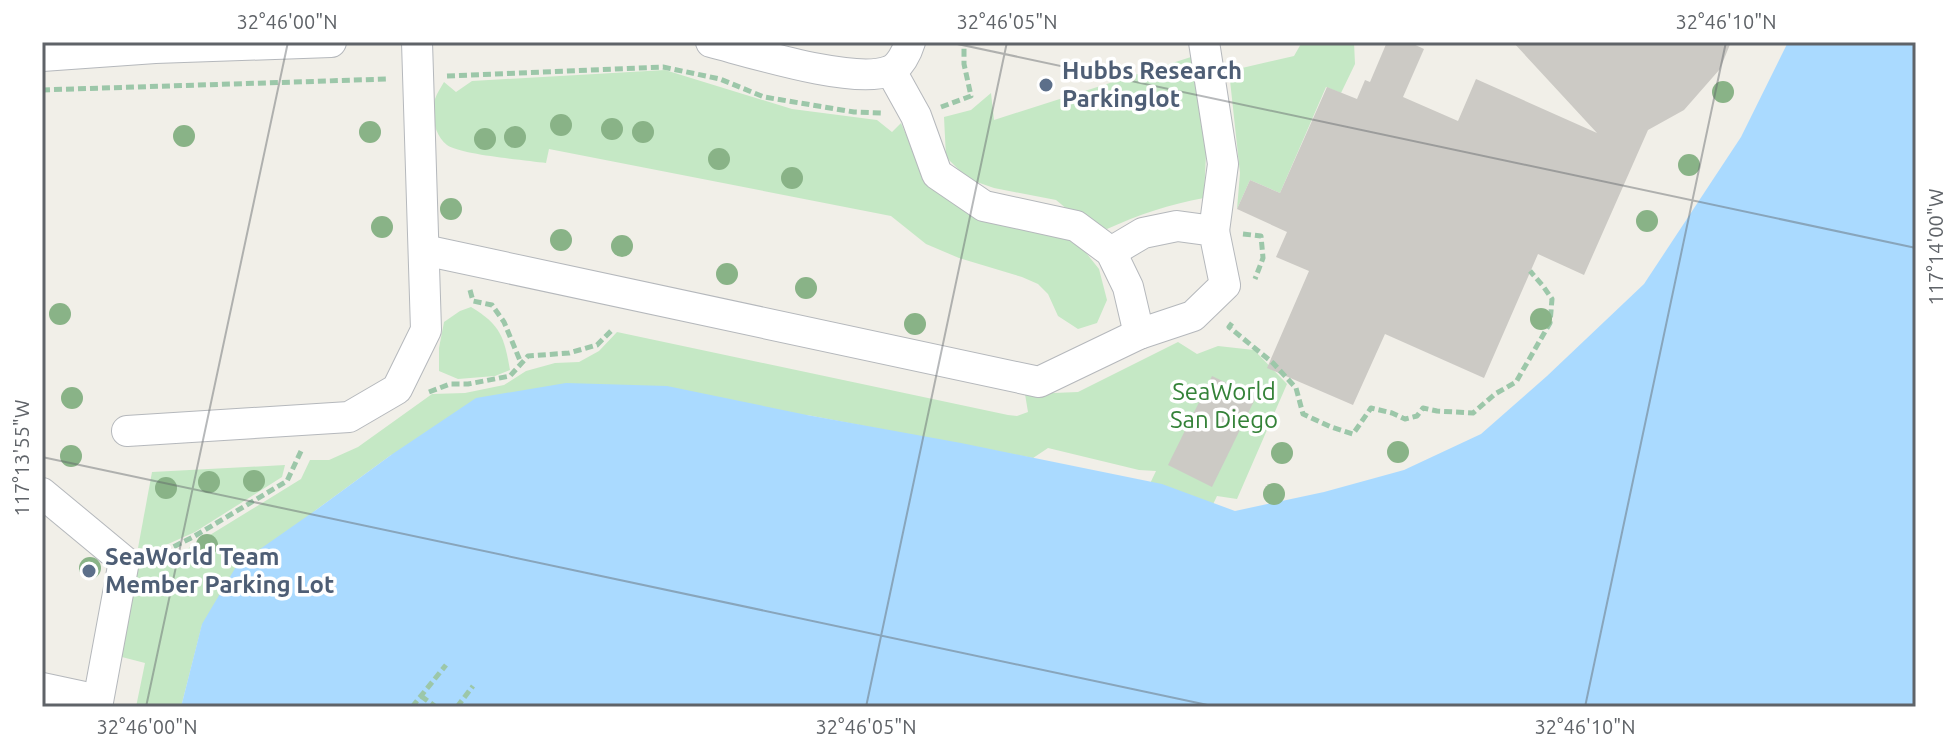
<svg xmlns="http://www.w3.org/2000/svg" width="1958" height="749" font-family="Ubuntu,sans-serif">
  <style>
    .green { fill: #c5e8c5 }
    .water { fill: #aadaff }
    .building { fill: #cccac5 }
    .lines { fill: none; stroke-linecap: round; stroke-linejoin: round }
    .minor-casing { stroke: #b5b8bc; stroke-width: 32 }
    .path { stroke: #9cc7a9; stroke-width: 5; stroke-dasharray: 8 4; stroke-linecap: butt }
    .minor { stroke: #fff; stroke-width: 30 }
    .tree { fill: #89b387 }
    .ticks { fill: none; stroke: #5f6368; stroke-width: 2; stroke-opacity: 0.45 }
    .service-dot { fill: #5c6f8a; stroke: #fff; stroke-width: 3 }
    .labels { text-anchor: middle; stroke-width: 7; stroke-linejoin: round; paint-order: stroke }
    .service-label { font-size: 24px; font-weight: bold; fill: #4e5e75; stroke: #fff; text-anchor: start }
    .park-label { font-size: 24px; fill: #348238; stroke: #fff }
    .neatline { fill: none; stroke: #5f6368; stroke-width: 3 }
    .ticks-label { font-size: 20px; text-anchor: middle; fill: #5f6368 }
  </style>
  <rect width="100%" height="100%" fill="#f1efe8"/>
  <g class="green">
    <path d="M 1302,42 L 1354,42 L 1355,64 L 1341,93 L 1326,87 L 1280,193 L 1250,180 L 1237,209 L 1240,173 L 1229,71 L 1294,56 Z"/>
    <path d="M 1191,57 L 1199,67 L 1207,131 L 1204,198 C 1170,204 1138,215 1107,229 L 1078,218 L 1056,200 L 994,188 L 968,179 L 946,157 L 944,117 L 971,110 L 991,93 L 994,120 Z"/>
    <path d="M 665,70 L 792,109 L 877,120 L 892,132 L 901,123 L 921,169 L 957,206 L 1000,222 L 1054,232 L 1079,244 L 1099,269 L 1107,300 L 1097,323 L 1078,329 L 1058,316 L 1048,294 L 1038,284 L 1022,277 L 959,258 L 926,244 L 891,216 L 549,149 L 546,163 C 526,160 461,155 447,145 C 434,135 430,113 435,99 C 437,93 441,87 444,82 L 456,92 L 472,81 Z"/>
    <path d="M 471,307 C 501,325 504,337 510,370 L 495,376 L 458,379 L 439,371 L 439,348 L 444,322 L 460,311 Z"/>
    <path d="M 617,332 L 1008,415 L 1017,416 L 1028,412 L 1024,388 L 1053,393 L 1078,392 L 1178,342 L 1197,354 L 1218,346 L 1254,350 L 1287,384 L 1237,499 L 1217,496 L 1116,707 L 1043,707 L 1156,471 L 1139,470 L 1048,448 L 1033,458 L 807,415 L 391,455 L 316,510 L 202,625 L 181,707 L 136,707 L 145,663 L 118,656 L 136,564 L 162,562 L 179,554 L 301,479 L 310,460 L 329,460 L 358,447 L 432,394 L 465,393 L 504,385 L 526,371 L 555,363 L 579,362 L 599,351 Z"/>
    <path d="M 285,465 L 282,477 L 195,532 L 157,549 L 138,548 L 152,472 Z"/>
  </g>
  <path class="water" d="M 1788,42 L 1916,42 L 1916,707 L 181,707 L 202,624 L 237,565 L 316,510 L 391,455 L 476,398 L 566,383 L 667,386 L 807,415 L 961,443 L 1162,484 L 1235,511 L 1324,492 L 1404,470 L 1481,434 L 1547,376 L 1644,284 L 1741,137 Z"/>
  <g class="building">
    <path d="M 1387,42 L 1409,42 L 1424,49 L 1403,97 L 1458,121 L 1476,79 L 1597,133 L 1513,42 L 1731,42 L 1720,69 L 1684,110 L 1648,130 L 1584,275 L 1538,254 L 1484,378 L 1385,334 L 1353,405 L 1267,368 L 1309,271 L 1276,257 L 1287,232 L 1237,209 L 1250,180 L 1280,193 L 1327,87 L 1357,99 L 1365,80 L 1370,82 Z"/>
    <path d="M 1212,376 L 1256,397 L 1212,487 L 1168,465 Z"/>
  </g>
  <g class="lines">
    <defs>
      <g id="minor">
        <path d="M 711,42 C 750,52 854,85 889,71 C 900,67 907,52 910,42"/>
        <path d="M 1204,42 L 1223,164 L 1214,231"/>
        <path d="M 42,56 L 155,48 L 331,42"/>
        <path d="M 891,71 L 916,116 L 937,174 L 984,206 L 1076,226 L 1111,252 L 1128,287 L 1139,334"/>
        <path d="M 424,250 L 1039,382 L 1139,334 L 1193,316 L 1225,285 L 1214,231 L 1177,226 L 1143,233 L 1111,252"/>
        <path d="M 127,431 L 349,417 L 397,389 L 426,330 L 417,42"/>
        <path d="M 42,493 L 124,561 L 97,707"/>
        <path d="M 42,688 L 98,700"/>
      </g>
    </defs>
    <use href="#minor" class="minor-casing"/>
    <g class="path">
      <path d="M 447,76 L 663,67 L 720,79 L 764,97 L 854,112 L 882,113"/>
      <path d="M 42,90 L 389,79"/>
      <path d="M 941,107 L 971,96 L 964,64 L 964,42"/>
      <path d="M 1243,234 L 1261,236 L 1263,258 L 1255,279"/>
      <path d="M 470,290 L 473,301 L 492,305 L 504,322 L 521,363"/>
      <path d="M 1232,323 L 1229,327 L 1273,363 L 1296,388 L 1303,414 L 1331,427 L 1353,434 L 1371,408 L 1392,413 L 1405,419 L 1417,416 L 1423,408 L 1437,411 L 1473,413 L 1495,394 L 1516,382 L 1550,323 L 1552,299 L 1543,286 L 1530,271"/>
      <path d="M 429,392 L 450,384 L 468,384 L 510,376 L 528,356 L 569,353 L 597,345 L 611,331"/>
      <path d="M 151,553 L 163,552 L 193,537 L 287,481 L 302,449"/>
      <path d="M 421,696 L 436,707"/>
      <path d="M 412,707 L 446,665"/>
      <path d="M 457,707 L 473,686"/>
    </g>
    <use href="#minor" class="minor"/>
  </g>
  <g class="tree">
    <circle cx="1723" cy="92" r="11"/>
    <circle cx="561" cy="125" r="11"/>
    <circle cx="612" cy="129" r="11"/>
    <circle cx="370" cy="132" r="11"/>
    <circle cx="643" cy="132" r="11"/>
    <circle cx="184" cy="136" r="11"/>
    <circle cx="515" cy="137" r="11"/>
    <circle cx="485" cy="139" r="11"/>
    <circle cx="719" cy="159" r="11"/>
    <circle cx="1689" cy="165" r="11"/>
    <circle cx="792" cy="178" r="11"/>
    <circle cx="451" cy="209" r="11"/>
    <circle cx="1647" cy="221" r="11"/>
    <circle cx="382" cy="227" r="11"/>
    <circle cx="561" cy="240" r="11"/>
    <circle cx="622" cy="246" r="11"/>
    <circle cx="727" cy="274" r="11"/>
    <circle cx="806" cy="288" r="11"/>
    <circle cx="60" cy="314" r="11"/>
    <circle cx="1541" cy="319" r="11"/>
    <circle cx="915" cy="324" r="11"/>
    <circle cx="72" cy="398" r="11"/>
    <circle cx="1398" cy="452" r="11"/>
    <circle cx="1282" cy="453" r="11"/>
    <circle cx="71" cy="456" r="11"/>
    <circle cx="254" cy="481" r="11"/>
    <circle cx="209" cy="482" r="11"/>
    <circle cx="166" cy="488" r="11"/>
    <circle cx="1274" cy="494" r="11"/>
    <circle cx="207" cy="545" r="11"/>
    <circle cx="90" cy="568" r="11"/>
  </g>
  <path class="ticks" d="M 948,42 L 1916,248M 42,457 L 1217,707M 146,707 L 288,42M 866,707 L 1007,42M 1585,707 L 1726,42"/>
  <g class="service-dot">
    <circle cx="1046" cy="85" r="8"/>
    <circle cx="89" cy="571" r="8"/>
  </g>
  <g class="labels">
    <g class="service-label">
      <text x="1062" y="79">Hubbs Research<tspan x="1062" dy="28">Parkinglot</tspan></text>
      <text x="105" y="565">SeaWorld Team<tspan x="105" dy="28">Member Parking Lot</tspan></text>
    </g>
    <g class="park-label">
      <text x="1224" y="400">SeaWorld<tspan x="1224" dy="28">San Diego</tspan></text>
    </g>
  </g>
  <rect width="1958" height="749" fill="none" stroke="#ffffff" stroke-width="88"/>
  <rect x="44" y="44" width="1870" height="661" class="neatline"/>
  <g class="ticks-label">
    <text x="287" y="29">32°46'00"N</text>
    <text x="1007" y="29">32°46'05"N</text>
    <text x="1726" y="29">32°46'10"N</text>
    <text transform="translate(1936 247) rotate(-90)" y="7">117°14'00"W</text>
    <text transform="translate(22 458) rotate(-90)" y="7">117°13'55"W</text>
    <text x="147" y="734">32°46'00"N</text>
    <text x="866" y="734">32°46'05"N</text>
    <text x="1585" y="734">32°46'10"N</text>
  </g>
</svg>
